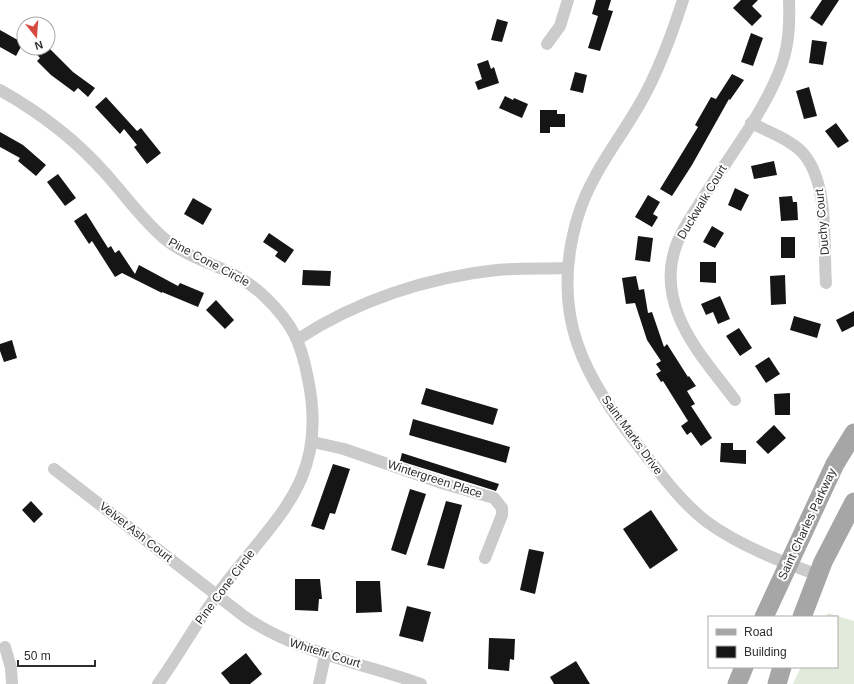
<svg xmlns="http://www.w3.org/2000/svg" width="854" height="684" font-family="Helvetica,sans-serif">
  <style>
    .green { fill: #e2eadc }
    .building { fill: #151515 }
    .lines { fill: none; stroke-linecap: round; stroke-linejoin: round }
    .minor { stroke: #cbcbcb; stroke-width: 12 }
    .primary { stroke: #a6a6a6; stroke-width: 19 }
    .labels { text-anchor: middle; stroke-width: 4; stroke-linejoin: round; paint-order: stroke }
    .street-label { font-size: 12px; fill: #2e2e2e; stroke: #fff }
  </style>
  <rect width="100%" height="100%" fill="#fff"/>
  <path class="green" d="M 828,613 L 854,621 L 854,684 L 793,684 L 801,667 L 837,667 L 837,617 L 826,617 Z"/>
  <g class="building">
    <path d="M 596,0 L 611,0 L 608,10 L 613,11 L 600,51 L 588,48 L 598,16 L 592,14 Z"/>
    <path d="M 741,0 L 758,0 L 752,6 L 762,16 L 752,26 L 733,8 Z"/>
    <path d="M 822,0 L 839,0 L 822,26 L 810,18 Z"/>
    <path d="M 497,19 L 508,22 L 502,42 L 491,40 Z"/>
    <path d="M 0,30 L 23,43 L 16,56 L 0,47 Z"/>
    <path d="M 751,33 L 763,38 L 753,66 L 741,62 Z"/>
    <path d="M 812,40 L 827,42 L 823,65 L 809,63 Z"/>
    <path d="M 31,48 L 49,48 L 73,72 L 95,88 L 88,97 L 78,88 L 74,92 L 51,75 L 37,61 L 40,58 Z"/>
    <path d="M 488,60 L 491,69 L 494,67 L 499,83 L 478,90 L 475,82 L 482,79 L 477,64 Z"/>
    <path d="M 575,72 L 587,75 L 583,93 L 570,90 Z"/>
    <path d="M 732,74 L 744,80 L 730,100 L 729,99 L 692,165 L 672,196 L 660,189 L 698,127 L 695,125 L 711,97 L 716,99 Z"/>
    <path d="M 809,87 L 817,116 L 804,119 L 796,91 Z"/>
    <path d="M 505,96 L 513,100 L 514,98 L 528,104 L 522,118 L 499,108 Z"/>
    <path d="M 106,97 L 137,131 L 141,128 L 161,153 L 147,164 L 134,147 L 137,145 L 124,129 L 120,134 L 95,107 Z"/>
    <path d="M 540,110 L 557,110 L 557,114 L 565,114 L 565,127 L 550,127 L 550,133 L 540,133 Z"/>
    <path d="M 836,123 L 849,141 L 838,148 L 825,131 Z"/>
    <path d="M 0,132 L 23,145 L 46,165 L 36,176 L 18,161 L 20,158 L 0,147 Z"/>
    <path d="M 774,161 L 777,175 L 754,179 L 751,166 Z"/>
    <path d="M 58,174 L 76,198 L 65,206 L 47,182 Z"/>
    <path d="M 735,188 L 749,195 L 741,211 L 728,205 Z"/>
    <path d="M 648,195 L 660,202 L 653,214 L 658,217 L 652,227 L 635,217 Z"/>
    <path d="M 792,196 L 793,202 L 797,202 L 798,220 L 781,221 L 779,197 Z"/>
    <path d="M 193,198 L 212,209 L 203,225 L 184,214 Z"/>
    <path d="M 86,213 L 108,248 L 111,246 L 115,253 L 119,250 L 135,274 L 139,265 L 178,286 L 180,283 L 204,293 L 198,307 L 162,292 L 162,293 L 122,273 L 115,277 L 92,241 L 89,244 L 74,221 Z"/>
    <path d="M 712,226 L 724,233 L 715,248 L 703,242 Z"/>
    <path d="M 269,233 L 294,250 L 285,263 L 275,256 L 278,252 L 263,242 Z"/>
    <path d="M 638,236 L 653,238 L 650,262 L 635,260 Z"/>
    <rect x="781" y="237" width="14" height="21"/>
    <path d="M 700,262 L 716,262 L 716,283 L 700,282 Z"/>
    <path d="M 303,270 L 331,271 L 330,286 L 302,285 Z"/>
    <path d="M 785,275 L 786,304 L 771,305 L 770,276 Z"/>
    <path d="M 636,276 L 639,290 L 644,289 L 648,313 L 652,312 L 664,347 L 667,344 L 688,377 L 689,376 L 696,386 L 687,391 L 695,404 L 691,406 L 712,438 L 701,446 L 691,432 L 687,435 L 681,426 L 688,421 L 663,381 L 661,382 L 656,374 L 661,371 L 656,364 L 661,361 L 647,340 L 635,303 L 626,304 L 622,278 Z"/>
    <path d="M 720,296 L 730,319 L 718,324 L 713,312 L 706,315 L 701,304 Z"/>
    <path d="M 216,300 L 234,320 L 225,329 L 206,310 Z"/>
    <path d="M 854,311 L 854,326 L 842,332 L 836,320 Z"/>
    <path d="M 794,316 L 821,324 L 817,338 L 790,330 Z"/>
    <path d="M 739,328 L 752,348 L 740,356 L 726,336 Z"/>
    <path d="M 12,340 L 17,358 L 4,362 L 0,351 L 0,344 Z"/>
    <path d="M 769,357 L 780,374 L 766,383 L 755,366 Z"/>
    <path d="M 426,388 L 498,409 L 493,425 L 421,404 Z"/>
    <path d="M 790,393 L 790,415 L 775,415 L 774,394 Z"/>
    <path d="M 413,419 L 510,447 L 506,463 L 409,435 Z"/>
    <path d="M 774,425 L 786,438 L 768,454 L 756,442 Z"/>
    <path d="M 721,443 L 733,443 L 733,450 L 746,450 L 746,464 L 720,462 Z"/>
    <path d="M 402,453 L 499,484 L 496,491 L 400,461 Z"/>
    <path d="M 333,464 L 350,469 L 335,514 L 330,513 L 324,530 L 311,526 Z"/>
    <path d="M 410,489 L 426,494 L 406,555 L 391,550 Z"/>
    <path d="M 31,501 L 43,514 L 34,523 L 22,510 Z"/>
    <path d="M 446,501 L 462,505 L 444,569 L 427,565 Z"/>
    <path d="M 651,510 L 678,550 L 650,569 L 623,529 Z"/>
    <path d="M 529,549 L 544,552 L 535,594 L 520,590 Z"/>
    <path d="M 295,579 L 320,579 L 322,599 L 319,599 L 318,611 L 295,610 Z"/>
    <path d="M 356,581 L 380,581 L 382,612 L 356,613 Z"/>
    <path d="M 407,606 L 431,612 L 423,642 L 399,636 Z"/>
    <path d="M 489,638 L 515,639 L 514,660 L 510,659 L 509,671 L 488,669 Z"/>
    <path d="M 246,653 L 262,674 L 250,684 L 230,684 L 221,673 Z"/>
    <path d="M 576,661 L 590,684 L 554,684 L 550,677 Z"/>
  </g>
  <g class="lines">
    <g class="minor">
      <path d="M 683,0 C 672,34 660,68 642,100 C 621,138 591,173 578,216 C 548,316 584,377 644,453 C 664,478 682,503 707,522 C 740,546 780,561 818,575"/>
      <path d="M 547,44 L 560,26 L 568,0"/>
      <path d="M 0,90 C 39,112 75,139 105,173 C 126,196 142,220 166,240 C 197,264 235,267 265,297 C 293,324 301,342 308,379 C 330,484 272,519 217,595 C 196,623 179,655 158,684"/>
      <path d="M 751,123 C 767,131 789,139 802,152 C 830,183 823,244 826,283"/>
      <path d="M 298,339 C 356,301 428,277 497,270 C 520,268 544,269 567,268"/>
      <path d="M 735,400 C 715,373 690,346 678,314 C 670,293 668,270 675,249 C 680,232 692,216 701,201 C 726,161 762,115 779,72 C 789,48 790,25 789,0"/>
      <path d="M 313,442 L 344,449 L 445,484 L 494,498 L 502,508 L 502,515 L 485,558"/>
      <path d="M 54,469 L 245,617 C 299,654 361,662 421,684"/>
      <path d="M 5,647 L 11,668 L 12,684"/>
      <path d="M 319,684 L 325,656"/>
    </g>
    <g class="primary">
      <path d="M 764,617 L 835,464 L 854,433"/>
      <path d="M 802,617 L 823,562 L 854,502"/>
      <path d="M 737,684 L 744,667"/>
      <path d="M 777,684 L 782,667"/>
    </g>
  </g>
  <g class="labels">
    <g class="street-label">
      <text transform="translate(702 202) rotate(-59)" y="4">Duckwalk Court</text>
      <text transform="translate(822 222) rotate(-95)" y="4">Duchy Court</text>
      <text transform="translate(209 262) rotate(28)" y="4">Pine Cone Circle</text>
      <text transform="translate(632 435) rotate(54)" y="4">Saint Marks Drive</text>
      <text transform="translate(435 479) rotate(18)" y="4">Wintergreen Place</text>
      <text transform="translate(807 524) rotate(-65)" y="4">Saint Charles Parkway</text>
      <text transform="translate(136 532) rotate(38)" y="4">Velvet Ash Court</text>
      <text transform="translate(225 587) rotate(-53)" y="4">Pine Cone Circle</text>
      <text transform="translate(325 653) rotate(17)" y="4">Whitefir Court</text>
    </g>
  </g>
  <rect x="708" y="616" width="130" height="52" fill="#ffffff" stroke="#ababab"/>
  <rect x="716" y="629" width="20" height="6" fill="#a6a6a6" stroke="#ababab"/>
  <text x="744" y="636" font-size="12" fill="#2e2e2e">Road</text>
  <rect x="716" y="646" width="20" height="12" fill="#151515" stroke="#ababab"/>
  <text x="744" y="656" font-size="12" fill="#2e2e2e">Building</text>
  <g transform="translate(36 36) rotate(163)"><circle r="19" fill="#ffffff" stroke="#ababab"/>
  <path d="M0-3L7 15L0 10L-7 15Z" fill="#d7483e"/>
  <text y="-6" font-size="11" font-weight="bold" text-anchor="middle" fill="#2e2e2e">N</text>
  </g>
  <path d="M18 660v6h77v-6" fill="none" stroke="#2e2e2e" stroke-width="2"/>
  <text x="24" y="660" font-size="12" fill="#2e2e2e" stroke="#ffffff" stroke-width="3" paint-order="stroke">50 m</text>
</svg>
